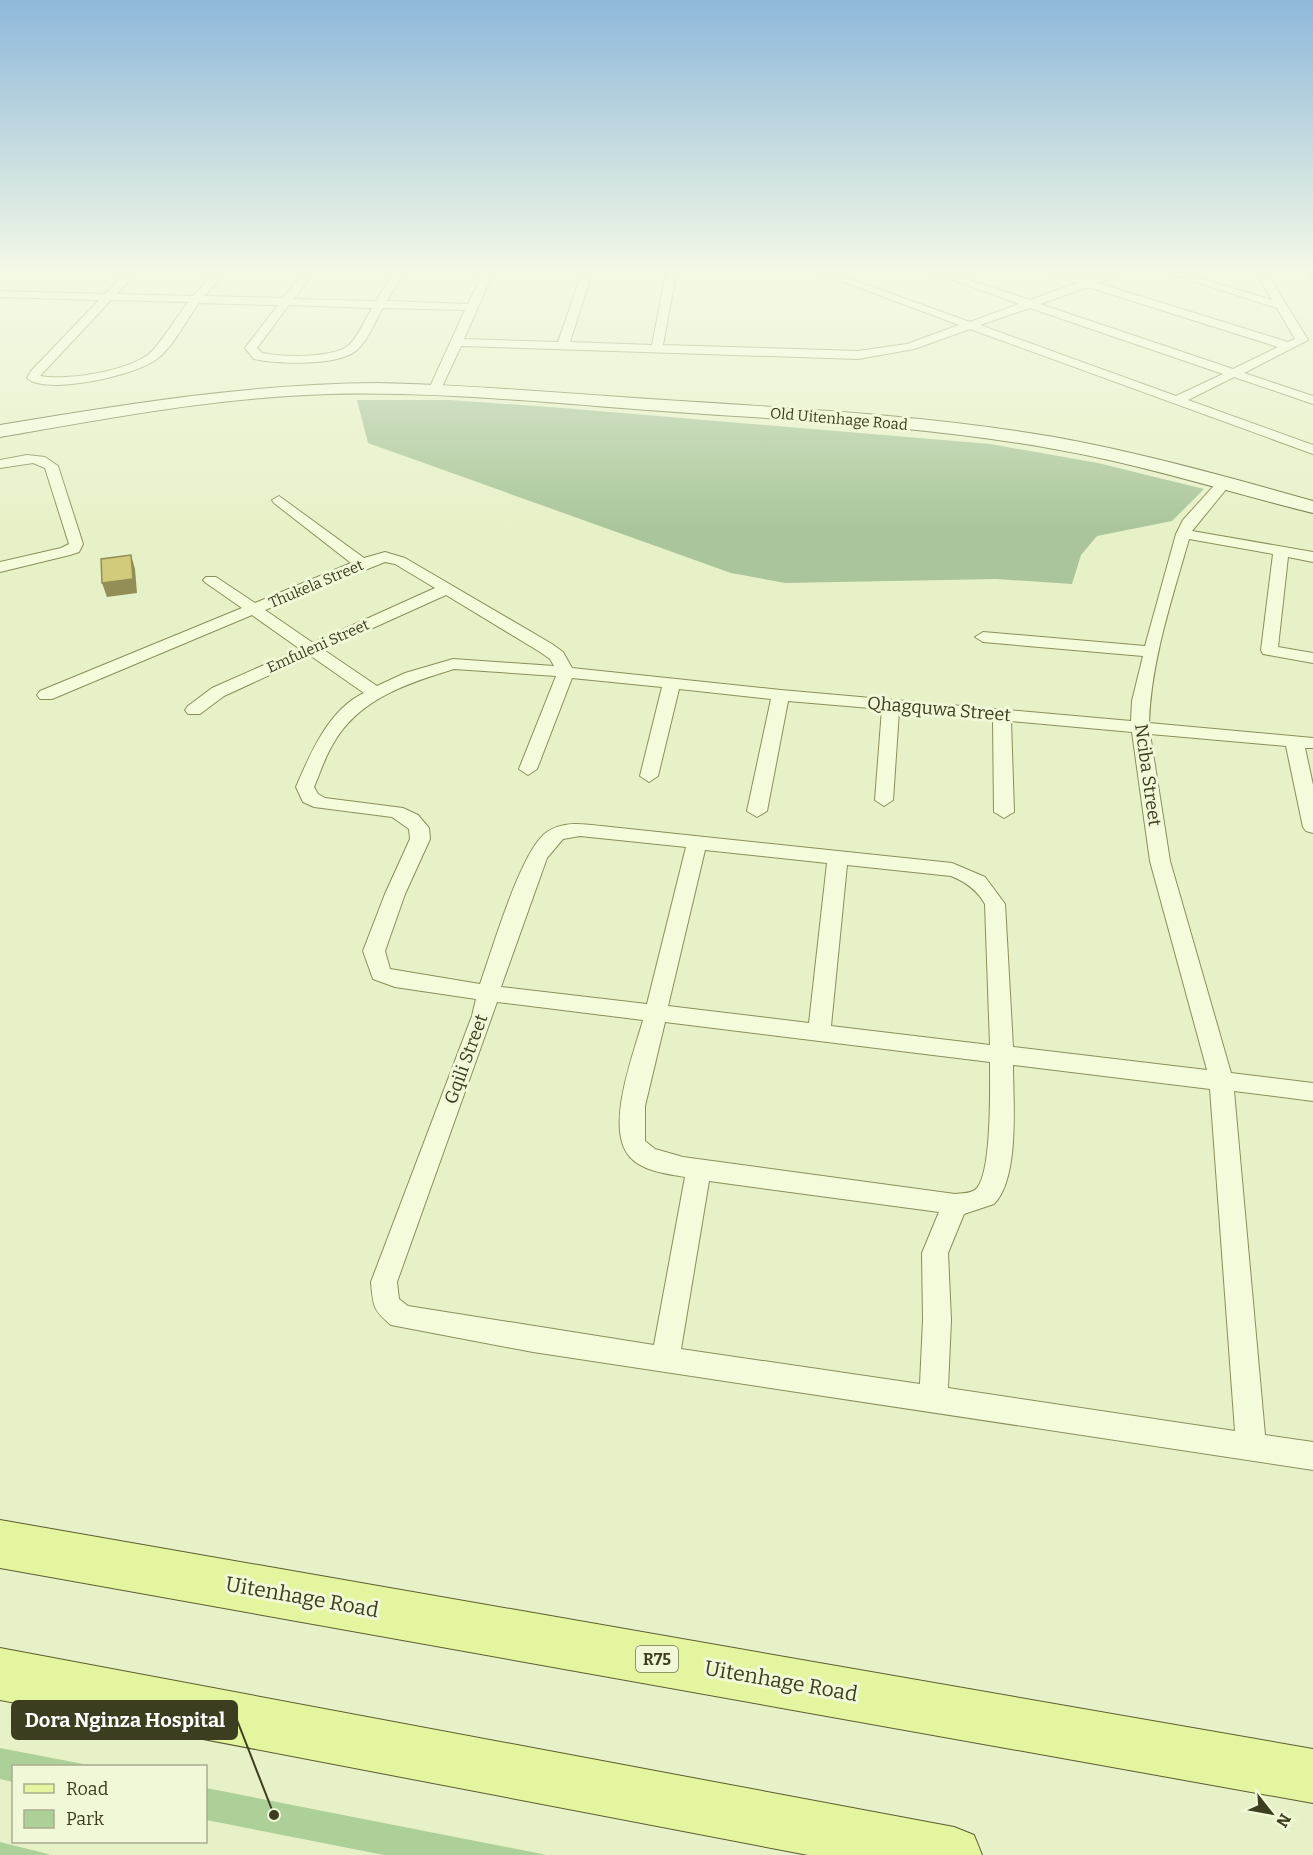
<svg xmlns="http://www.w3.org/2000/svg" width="1313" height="1855" font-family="Bitter,serif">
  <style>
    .green { fill: #add099 }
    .cemetery { fill: #a9c599 }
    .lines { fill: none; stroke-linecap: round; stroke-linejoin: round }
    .street-casing { stroke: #8b8e5b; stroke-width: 2 }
    .secondary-casing { stroke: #6f703e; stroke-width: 2 }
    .primary-casing { stroke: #5c5b2f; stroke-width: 2 }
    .street { fill: #f4fbdb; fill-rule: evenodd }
    .secondary { fill: #f4fbdb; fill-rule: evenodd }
    .primary { fill: #e3f59e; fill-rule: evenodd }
    .wall { fill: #b4af6a }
    .shaded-wall { fill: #928e56 }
    .building { fill: #d1cb7b; stroke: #928e56; stroke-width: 1.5 }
    .labels { text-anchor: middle; stroke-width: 6; stroke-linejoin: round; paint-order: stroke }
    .far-street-label { font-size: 15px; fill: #3d3d1f; stroke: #f0f8d7 }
    .shield { fill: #f0f8d7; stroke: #737556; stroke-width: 1.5 }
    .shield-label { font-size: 16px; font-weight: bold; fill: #3d3d1f }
    .street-label { font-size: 18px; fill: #3d3d1f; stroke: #f0f8d7 }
    .near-street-label { font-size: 21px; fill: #3d3d1f; stroke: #f0f8d7 }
    .leader { fill: none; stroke: #3d3d1f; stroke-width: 2 }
    .callout-dot { fill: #3d3d1f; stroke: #f0f8d7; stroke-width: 2 }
    .callout { fill: #3d3d1f; stroke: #3d3d1f; stroke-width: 2 }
    .callout-label { font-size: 20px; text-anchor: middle; font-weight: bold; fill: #fff }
  </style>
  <rect width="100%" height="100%" fill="#e7f1c7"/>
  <g class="green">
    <path d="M 0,1748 L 94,1766 L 14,1766 L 13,1782 L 0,1779 Z"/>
    <path d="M 206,1788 L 547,1855 L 384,1855 L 206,1820 Z"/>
    <path d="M 0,1842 L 48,1854 L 50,1855 L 0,1855 Z"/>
  </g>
  <path class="cemetery" d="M 357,400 L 450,400 L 563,408 L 990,444 L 1098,463 L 1204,489 L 1172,521 L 1097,536 L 1081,555 L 1072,584 L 996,579 L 785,583 L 731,573 L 368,443 Z"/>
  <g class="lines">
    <defs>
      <g id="street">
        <path d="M 125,273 L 136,273 L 117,294 L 193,296 L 214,273 L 225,273 L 204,296 L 283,298 L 303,273 L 313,273 L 294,299 L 376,301 L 393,273 L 403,273 L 387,301 L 468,304 L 483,273 L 493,273 L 464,339 L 558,342 L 582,273 L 592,273 L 570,342 L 652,345 L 666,273 L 676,273 L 663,345 L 858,351 L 907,344 L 959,325 L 820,273 L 834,273 L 970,322 L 1019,304 L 934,273 L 948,273 L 1030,300 L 1077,283 L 1051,273 C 1064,273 1074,278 1086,279 C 1093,280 1108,273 1120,273 L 1098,283 L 1288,342 L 1295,339 L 1277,308 L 1168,273 L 1183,273 L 1272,300 L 1257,273 L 1267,273 L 1308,340 L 1244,373 L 1313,396 L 1313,404 L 1234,377 L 1188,400 L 1313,445 L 1313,454 L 970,329 L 914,349 L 858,359 L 461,346 L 441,389 L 435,393 L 429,389 L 465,310 L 383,308 C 375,321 369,338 359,348 C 342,367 277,364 254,359 L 245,348 L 278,305 L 199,303 C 186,320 174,346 157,359 C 137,375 46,396 27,378 L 31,371 L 99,300 L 0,297 L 0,291 L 105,294 ZM 1088,287 L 1278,347 L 1233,369 L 1040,304 ZM 111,300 L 188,302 C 176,318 165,337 152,351 C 133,371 66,381 40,376 ZM 289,305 L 372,308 C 365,319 359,335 350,344 C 335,359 281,357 262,353 L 257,348 ZM 1030,308 L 1223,374 L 1176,396 L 980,325 Z"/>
        <path d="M 27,455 L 45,457 L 58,466 L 83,544 L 79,552 L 70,555 L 0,572 L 0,562 L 61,548 L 69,544 L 45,468 L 33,463 L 0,468 L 0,460 Z"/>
        <path d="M 1225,478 L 1232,482 L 1192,531 L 1313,552 L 1313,562 L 1288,557 L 1278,647 L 1313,653 L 1313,663 L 1263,654 L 1261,650 L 1273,554 L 1189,539 C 1172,599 1151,661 1149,723 L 1313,738 L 1313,748 L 1305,748 L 1313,785 L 1313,833 L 1306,831 L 1303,827 L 1286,746 L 1150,734 L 1170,861 L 1231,1073 L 1313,1083 L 1313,1101 L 1234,1091 L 1265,1435 L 1313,1442 L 1313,1470 L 533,1352 L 391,1325 C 373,1310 373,1306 371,1282 L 472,1016 L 476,999 L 395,987 L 373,979 L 363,951 L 385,894 L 410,839 L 409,829 L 392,817 L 314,807 L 303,802 L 296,787 C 310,754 329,709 364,693 L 311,656 L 224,696 L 200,714 L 188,714 L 185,710 L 188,706 L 212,688 L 300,649 L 252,615 L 52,699 L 40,699 L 37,695 L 40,691 L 242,608 L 206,583 L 203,580 L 206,577 L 216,577 L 255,603 L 351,563 L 274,503 L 272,500 L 279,496 L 364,558 L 385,552 L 405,558 L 552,644 L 563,652 L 572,668 L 781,690 L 1131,721 L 1132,701 L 1143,656 L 983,642 L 975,637 L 983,632 L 1145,646 L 1176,534 L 1183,520 L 1220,479 ZM 385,562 L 395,564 L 435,588 L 313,643 L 265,610 ZM 446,595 L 540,652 L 550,659 L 554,666 L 453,659 L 405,673 L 377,686 L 324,650 ZM 454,669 L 556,676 L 519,769 L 528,775 L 537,769 L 572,678 L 662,687 L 640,776 L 649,782 L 658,776 L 679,689 L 771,699 L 747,811 L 757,817 L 767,811 L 788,701 L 882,709 L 875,800 L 884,806 L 893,800 L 899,711 L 993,719 L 994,812 L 1004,818 L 1014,812 L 1011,721 L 1132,732 L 1150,861 L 1207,1070 L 1013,1047 L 1005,904 L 985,877 L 952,863 L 601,826 C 583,824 563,821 547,832 C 521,849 492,951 480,984 L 390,969 L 385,951 L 405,894 L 430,839 L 429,828 L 418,815 L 403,808 L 325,798 L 318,794 L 314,787 C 320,773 325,757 333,744 C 358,699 408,683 454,669 ZM 580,836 L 686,847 L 647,1004 L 501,987 L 547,858 L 563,839 ZM 705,850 L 827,863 L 809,1023 L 668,1006 ZM 847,865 L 951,876 C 966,882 977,890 985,904 L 990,1045 L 831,1026 ZM 497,1002 L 643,1020 C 634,1053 604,1129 630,1157 C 642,1171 668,1174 685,1177 L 654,1345 L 408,1306 L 399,1299 L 397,1282 ZM 665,1022 L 990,1062 C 990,1086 992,1171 977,1188 C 972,1194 962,1193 955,1194 L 683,1157 L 655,1149 L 645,1141 L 645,1106 ZM 1013,1065 L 1210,1089 L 1235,1431 L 948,1388 L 951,1320 L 948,1253 L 964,1214 L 994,1204 C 1020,1178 1013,1100 1013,1065 ZM 709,1181 L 939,1212 L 922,1253 L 923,1320 L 920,1384 L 681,1349 Z"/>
      </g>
      <path id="secondary" d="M 377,383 C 479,385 579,395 681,401 C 806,409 931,416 1054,437 C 1142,453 1228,477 1313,501 L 1313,513 C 1227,492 1142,464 1054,449 C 934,427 811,421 690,413 C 570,405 450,391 330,394 C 219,397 109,418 0,437 L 0,425 C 126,404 249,384 377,383 Z"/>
      <g id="primary">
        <path d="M 0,1520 L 1313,1749 L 1313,1803 L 0,1568 Z"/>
        <path d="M 0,1648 L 954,1827 L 974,1835 L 982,1855 L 808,1855 L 0,1700 Z"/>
      </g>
    </defs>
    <use href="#street" class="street-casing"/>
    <use href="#secondary" class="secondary-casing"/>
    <use href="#primary" class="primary-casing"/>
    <use href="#street" class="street"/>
    <use href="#secondary" class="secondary"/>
    <use href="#primary" class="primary"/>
  </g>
  <path class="wall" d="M 1304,273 L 1313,273 L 1313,284 Z"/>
  <path class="shaded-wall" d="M 131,555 L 135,569 L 137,593 L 107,597 L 102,583 Z"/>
  <path class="building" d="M 131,555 L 133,579 L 102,583 L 101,559 Z"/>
  <linearGradient id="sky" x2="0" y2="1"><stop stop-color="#8eb8da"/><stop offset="0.51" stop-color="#f4f9e6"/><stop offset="1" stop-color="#f4f9e6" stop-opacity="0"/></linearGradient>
  <rect width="1313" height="532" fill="url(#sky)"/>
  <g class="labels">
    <g class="far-street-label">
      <text transform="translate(839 419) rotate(5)" y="5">Old Uitenhage Road</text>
      <text transform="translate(316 584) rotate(-23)" y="5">Thukela Street</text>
      <text transform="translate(318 646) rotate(-24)" y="5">Emfuleni Street</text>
    </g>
    <rect class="shield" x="636" y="1646" width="42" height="26" rx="4.5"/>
    <g class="shield-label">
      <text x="657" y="1665">R75</text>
    </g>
    <g class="street-label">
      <text transform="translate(939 709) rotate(5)" y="6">Qhagquwa Street</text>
      <text transform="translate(1148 775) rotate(82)" y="6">Nciba Street</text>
      <text transform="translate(466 1059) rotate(-70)" y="6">Gqili Street</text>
    </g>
    <g class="near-street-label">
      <text transform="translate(302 1597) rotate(10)" y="7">Uitenhage Road</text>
      <text transform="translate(781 1681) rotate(10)" y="7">Uitenhage Road</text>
    </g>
  </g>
  <path class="leader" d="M274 1815L237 1720"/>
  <circle class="callout-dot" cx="274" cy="1815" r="6"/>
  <rect class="callout" x="12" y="1701" width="225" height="38" rx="6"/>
  <g class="callout-label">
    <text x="125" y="1727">Dora Nginza Hospital</text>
  </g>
  <rect x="12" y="1765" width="195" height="78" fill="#f0f8d7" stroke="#a8ad8d" stroke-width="1.5"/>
  <rect x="24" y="1784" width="30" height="9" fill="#e3f59e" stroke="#a8ad8d" stroke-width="1.5"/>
  <text x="66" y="1795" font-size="18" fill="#3d3d1f">Road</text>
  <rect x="24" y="1810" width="30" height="18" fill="#add099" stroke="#a8ad8d" stroke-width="1.5"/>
  <text x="66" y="1825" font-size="18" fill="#3d3d1f">Park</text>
  <g transform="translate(1271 1813) rotate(121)" stroke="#f0f8d7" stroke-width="4.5" paint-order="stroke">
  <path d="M0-4.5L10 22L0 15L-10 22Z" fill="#3d3d1f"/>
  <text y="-9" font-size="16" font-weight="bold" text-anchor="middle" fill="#3d3d1f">N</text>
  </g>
</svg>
